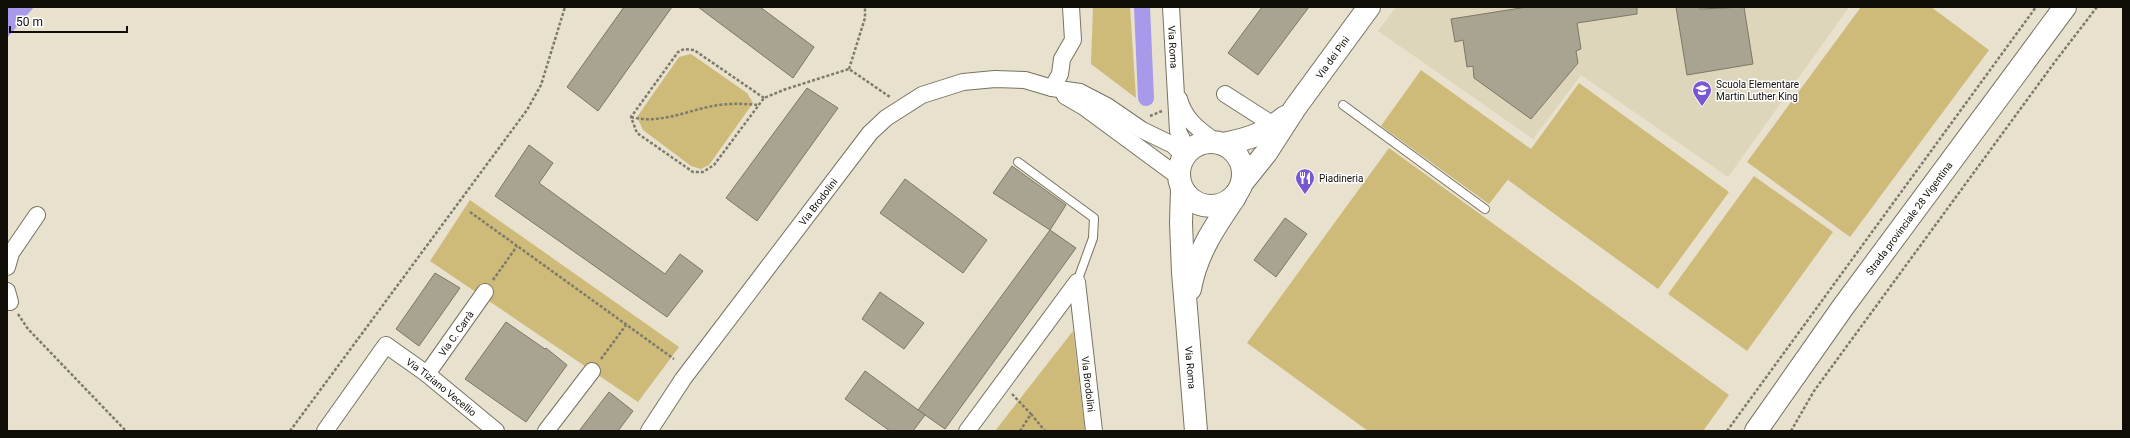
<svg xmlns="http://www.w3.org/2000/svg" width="2130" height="438" font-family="Roboto,sans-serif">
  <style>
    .built { fill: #ddd6ba }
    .green { fill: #cebb79 }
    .water { fill: #a999eb }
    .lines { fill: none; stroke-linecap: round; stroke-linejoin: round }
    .canal { stroke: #a999eb; stroke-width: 16 }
    .building { fill: #a9a491; stroke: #7d7866 }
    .lane-casing { stroke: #787361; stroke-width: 10 }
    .street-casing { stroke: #787361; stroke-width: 18 }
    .secondary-casing { stroke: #787361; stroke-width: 24 }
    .path { stroke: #7e7a6c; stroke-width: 2.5; stroke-dasharray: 3 2; stroke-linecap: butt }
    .lane { stroke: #fff; stroke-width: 8 }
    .street { stroke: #fff; stroke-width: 16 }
    .secondary { stroke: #fff; stroke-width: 22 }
    .labels { text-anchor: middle; stroke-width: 3; stroke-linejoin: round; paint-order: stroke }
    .street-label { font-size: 10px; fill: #100e07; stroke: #fff }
    .poi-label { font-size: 10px; fill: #100e07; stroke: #fff; text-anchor: start }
  </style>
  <rect width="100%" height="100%" fill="#e7e1cd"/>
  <path class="built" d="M 1396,7 L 1849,7 L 1728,177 L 1581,75 L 1533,139 L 1378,31 Z"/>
  <g class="green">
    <path d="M 1093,7 L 1130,7 L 1136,98 L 1091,64 Z"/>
    <path d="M 1861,7 L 1931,7 L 1989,50 L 1850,237 L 1747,162 Z"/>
    <path d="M 691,54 L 747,93 L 753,103 L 709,165 L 701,169 L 691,166 L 643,130 L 637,117 L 679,57 Z"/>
    <path d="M 1421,70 L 1531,149 L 1579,83 L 1729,192 L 1658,289 L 1508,180 L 1513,173 L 1489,204 L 1381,126 Z"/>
    <path d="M 1389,148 L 1729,395 L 1703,431 L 1368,431 L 1247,343 Z"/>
    <path d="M 1754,176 L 1833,232 L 1747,351 L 1668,294 Z"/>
    <path d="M 470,200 L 679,347 L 638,402 L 430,261 Z"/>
    <path d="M 1073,331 L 1085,431 L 995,431 Z"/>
  </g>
  <path class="water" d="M 7,7 L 34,7 L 7,38 Z"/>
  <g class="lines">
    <path class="canal" d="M 1142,7 L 1146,98"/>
  </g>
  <g class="building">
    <path d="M 624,7 L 672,7 L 598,111 L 567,87 Z"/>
    <path d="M 698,7 L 760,7 L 814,47 L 793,78 Z"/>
    <path d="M 1262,7 L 1309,7 L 1258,75 L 1228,53 Z"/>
    <path d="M 1527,7 L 1637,7 L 1637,14 L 1577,23 L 1581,49 L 1576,51 L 1578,63 L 1531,119 L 1474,78 L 1473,66 L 1467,67 L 1463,40 L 1455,42 L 1451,19 Z"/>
    <path d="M 1676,7 L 1700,7 L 1700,9 L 1744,7 L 1753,64 L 1687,75 Z"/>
    <path d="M 807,88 L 838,108 L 757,221 L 726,198 Z"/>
    <path d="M 529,145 L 553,163 L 539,183 L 665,274 L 680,254 L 703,271 L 667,317 L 495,196 Z"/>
    <path d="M 1012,166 L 1066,205 L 1050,230 L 993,193 Z"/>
    <path d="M 905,179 L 987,240 L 963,273 L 880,213 Z"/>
    <path d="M 1285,218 L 1307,234 L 1276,277 L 1254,260 Z"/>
    <path d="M 1050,230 L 1076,248 L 945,429 L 918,410 Z"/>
    <path d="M 435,273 L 460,288 L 419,346 L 396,329 Z"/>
    <path d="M 880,292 L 924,323 L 904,349 L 862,319 Z"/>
    <path d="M 506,322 L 545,349 L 546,348 L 567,365 L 526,422 L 465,379 Z"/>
    <path d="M 865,371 L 925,415 L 913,431 L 890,431 L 845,399 Z"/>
    <path d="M 609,392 L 633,411 L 618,431 L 579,431 Z"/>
  </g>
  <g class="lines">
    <defs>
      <g id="lane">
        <path d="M 1343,105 L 1485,209"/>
        <path d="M 1018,162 L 1094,218 L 1093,238 L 1077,282"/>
      </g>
      <g id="street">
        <path id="s1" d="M 1171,7 L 1178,131 L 1188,151"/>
        <path d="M 1052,88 L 1060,74 L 1062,59 L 1073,40 L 1071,7"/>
        <path d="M 1225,94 L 1275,126"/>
        <path d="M 1065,96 L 1084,107 L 1179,177"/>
        <path d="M 1179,99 C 1185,120 1198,129 1216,142"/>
        <path d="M 7,267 L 11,253 L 37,215"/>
        <path d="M 7,291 L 10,302"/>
        <path id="s2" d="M 427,374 L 485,292"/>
        <path id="s3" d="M 325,431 L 386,345 L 427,374 L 496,431"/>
        <path d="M 546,431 L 592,371"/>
        <path id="s4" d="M 649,431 L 683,379 L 870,133 L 886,118 L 922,95 L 963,82 L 995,79 L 1025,80 L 1052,88 L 1080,92 L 1107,106 L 1142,130 L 1173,145 L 1184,156"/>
        <path id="s5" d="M 967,431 L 1077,282 L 1094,431"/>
      </g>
      <g id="secondary">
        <circle cx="1211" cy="174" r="32"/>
        <path d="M 1223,144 C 1249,139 1264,134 1285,117"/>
        <path id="s6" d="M 1242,183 L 1266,153 L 1295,108 L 1369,7"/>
        <path id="s7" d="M 1182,189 L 1181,223 L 1183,272 L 1196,431"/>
        <path d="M 1190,289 C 1196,254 1215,226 1235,197"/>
        <path id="s8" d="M 1756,431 L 1843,307 L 2065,7"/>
      </g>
    </defs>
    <use href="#lane" class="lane-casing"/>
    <use href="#street" class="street-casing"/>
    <use href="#secondary" class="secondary-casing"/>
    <g class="path">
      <path d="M 849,69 L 865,18 L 865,7"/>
      <path d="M 764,98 L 694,50 L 684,49 L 678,52 L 631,117 L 637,133 L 693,172 L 703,172 L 714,165 L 764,98 L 786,89 L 849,69 L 890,97"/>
      <path d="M 1150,116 L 1162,111"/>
      <path d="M 631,117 C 661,125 690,109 719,105 C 733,103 746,104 759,105"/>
      <path d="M 470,212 L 674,359"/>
      <path d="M 493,280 L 517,246"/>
      <path d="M 18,314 L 28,329 L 126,431"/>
      <path d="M 601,359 L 626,325"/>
      <path d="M 1012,394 L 1031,414 L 1020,431"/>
      <path d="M 1031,414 L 1045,431"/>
      <path d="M 290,431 L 527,110 L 541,85 L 565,7"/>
      <path d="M 1727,431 L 2036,7"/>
      <path d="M 1791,431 L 1814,391 L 2054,63 L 2097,7"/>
    </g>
    <use href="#lane" class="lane"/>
    <use href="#street" class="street"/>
    <use href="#secondary" class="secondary"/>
  </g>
  <defs>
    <symbol id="school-pin" viewBox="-11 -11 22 30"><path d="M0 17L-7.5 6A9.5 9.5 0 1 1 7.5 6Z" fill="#7957d1" stroke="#fff"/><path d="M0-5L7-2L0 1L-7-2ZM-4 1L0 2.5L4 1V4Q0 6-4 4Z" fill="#fff"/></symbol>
    <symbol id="restaurant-pin" viewBox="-11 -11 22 30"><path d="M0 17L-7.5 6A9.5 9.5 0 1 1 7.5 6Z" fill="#7957d1" stroke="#fff"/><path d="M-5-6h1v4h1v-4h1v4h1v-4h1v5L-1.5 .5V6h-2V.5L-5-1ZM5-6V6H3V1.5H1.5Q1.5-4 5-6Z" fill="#fff"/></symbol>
  </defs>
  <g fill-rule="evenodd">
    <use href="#school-pin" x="1691" y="79" width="22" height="30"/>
    <use href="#restaurant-pin" x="1294" y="167" width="22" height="30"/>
  </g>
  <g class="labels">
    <g class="street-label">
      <text dy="4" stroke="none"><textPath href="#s1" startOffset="40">Via Roma</textPath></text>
      <text dy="4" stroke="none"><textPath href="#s6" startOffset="155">Via dei Pini</textPath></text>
      <text dy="4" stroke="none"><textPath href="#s4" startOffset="285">Via Brodolini</textPath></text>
      <text dy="4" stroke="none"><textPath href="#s8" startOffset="262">Strada provinciale 28 Vigentina</textPath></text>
      <text dy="4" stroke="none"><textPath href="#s2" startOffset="50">Via C. Carrà</textPath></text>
      <text dy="4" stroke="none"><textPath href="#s7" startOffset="179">Via Roma</textPath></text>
      <text dy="4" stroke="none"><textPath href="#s5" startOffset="288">Via Brodolini</textPath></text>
      <text dy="4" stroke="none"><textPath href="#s3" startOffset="175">Via Tiziano Vecellio</textPath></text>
    </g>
    <g class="poi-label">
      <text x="1716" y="88">Scuola Elementare<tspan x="1716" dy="12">Martin Luther King</tspan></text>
      <text x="1319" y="182">Piadineria</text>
    </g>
  </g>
  <rect width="2130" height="438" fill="none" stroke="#100e07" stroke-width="16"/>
  <path d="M10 26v6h117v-6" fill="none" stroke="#100e07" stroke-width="2"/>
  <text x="16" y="26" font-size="12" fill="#100e07" stroke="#ffffff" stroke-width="3" paint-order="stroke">50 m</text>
</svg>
